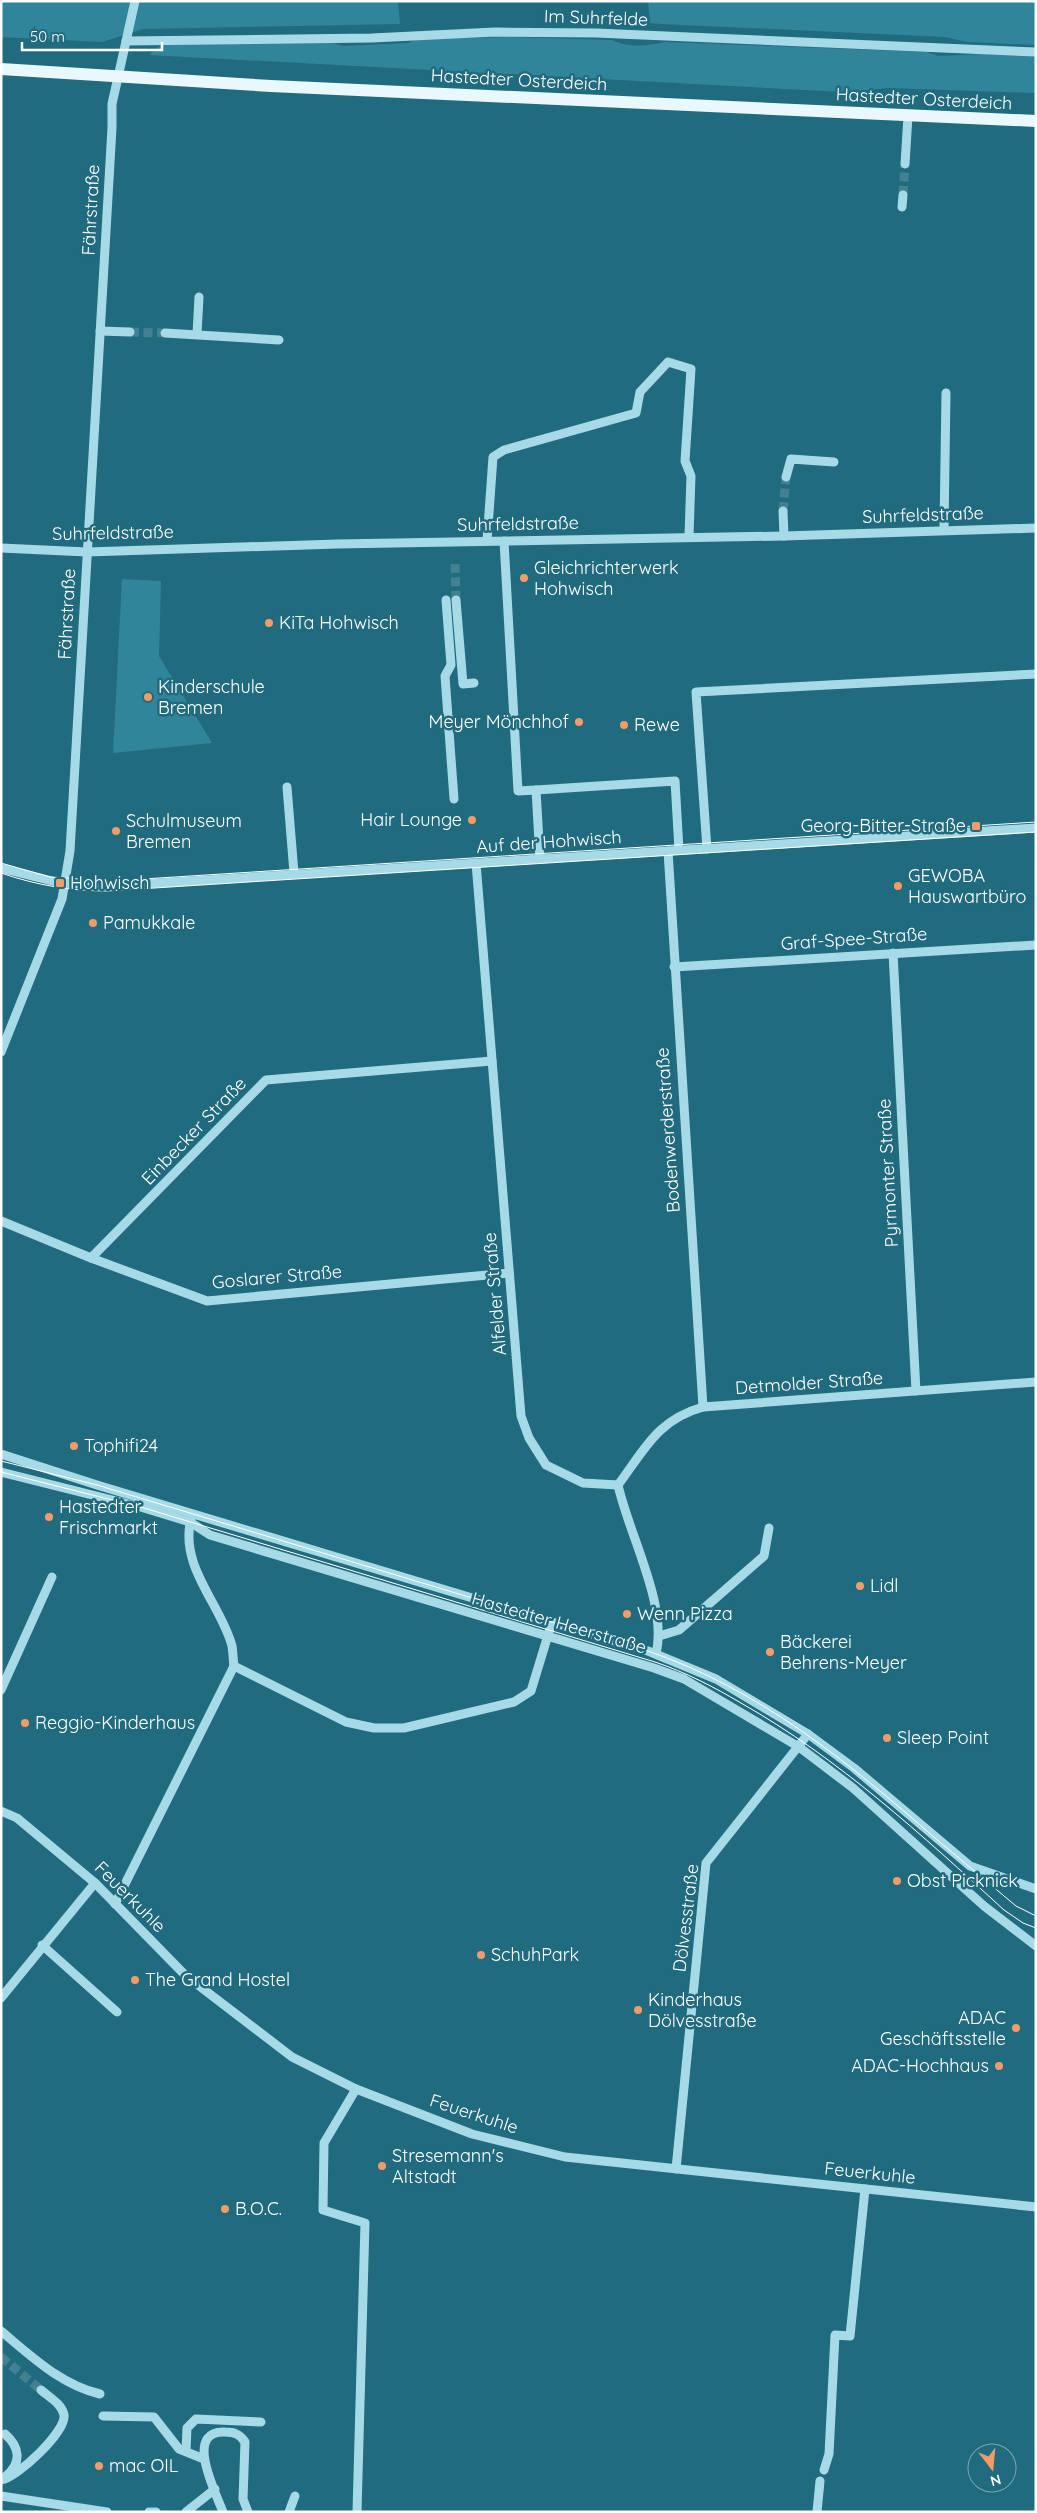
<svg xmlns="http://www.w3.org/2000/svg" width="1037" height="2513" font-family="Quicksand,sans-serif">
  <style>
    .green { fill: #31859b }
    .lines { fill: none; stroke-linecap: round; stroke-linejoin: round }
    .minor-tunnel { stroke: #428192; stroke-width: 9; stroke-dasharray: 9 4.5; stroke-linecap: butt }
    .minor { stroke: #a6dae7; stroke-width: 9 }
    .major { stroke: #e8f8fd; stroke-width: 12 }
    .tram { stroke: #fff; stroke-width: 1 }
    .poi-dot { fill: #f49b67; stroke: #216b7f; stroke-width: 2 }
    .labels { text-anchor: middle; stroke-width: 5; stroke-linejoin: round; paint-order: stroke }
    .street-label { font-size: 18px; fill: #fff; stroke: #216b7f }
    .poi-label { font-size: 18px; fill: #fff; stroke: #216b7f; text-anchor: start }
  </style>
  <rect width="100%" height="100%" fill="#216b7f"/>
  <g class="green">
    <path d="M 1,1 L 398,1 L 400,24 L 143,29 L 102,42 L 1,37 Z"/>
    <path d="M 648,1 L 1036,1 L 1036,45 L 967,42 L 945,37 L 661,24 L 650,23 Z"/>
    <path d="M 509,37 L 612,40 C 627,48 648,46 665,42 L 927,52 L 938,56 L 987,54 L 1036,56 L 1036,93 L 889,88 L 844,92 L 149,55 L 162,44 L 327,41 L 343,46 L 408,43 L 416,39 Z"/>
    <path d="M 122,579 L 161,581 L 159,656 L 212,743 L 113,753 Z"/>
  </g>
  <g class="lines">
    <g class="minor-tunnel">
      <path d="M 903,195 L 905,164"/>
      <path d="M 130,332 L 165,333"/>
      <path d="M 783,511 L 786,477"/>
      <path d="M 455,564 L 456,600"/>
      <path d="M 1,2357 L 41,2390"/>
    </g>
    <g class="minor">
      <path d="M 126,41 L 372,38 L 495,32 L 596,33 L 1036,52"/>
      <path d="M 905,164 L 908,116"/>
      <path d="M 902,207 L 903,195"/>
      <path d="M 100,331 L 130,332"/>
      <path d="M 165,333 L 279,340"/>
      <path d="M 197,334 L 199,297"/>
      <path d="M 786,477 L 791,459 L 834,462"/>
      <path d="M 783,511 L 784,536"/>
      <path d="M 944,530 L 946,393"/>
      <path d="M 487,541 L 493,457 L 504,450 L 636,413 L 640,392 L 668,362 L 691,369 L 685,461 L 691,476 L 689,536"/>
      <path d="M 504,541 L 518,791 L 536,790 L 540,859"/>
      <path d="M 1,548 L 87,552 L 337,544 L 784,536 L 1036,528"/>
      <path d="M 446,600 L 451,665 L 445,676 L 454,799"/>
      <path d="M 456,600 L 463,684 L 474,683"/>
      <path d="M 287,787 L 294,873"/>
      <path d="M 536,790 L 675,781 L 679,850"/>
      <path d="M 707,849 L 696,692 L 1036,674"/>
      <path d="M 668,851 L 703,1407"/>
      <path d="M 476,863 L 521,1416 L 529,1438 L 546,1465 L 583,1483 L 618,1485"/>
      <path d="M 1,868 L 60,883 L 111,886 L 1036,828"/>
      <path d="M 893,953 L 916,1391"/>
      <path d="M 674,967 L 1036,945"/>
      <path d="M 1,1052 L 62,899 L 70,851 L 112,128 L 112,104 L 135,1"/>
      <path d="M 1,1221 L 91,1258 L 207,1301 L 509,1273"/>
      <path d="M 91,1258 L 266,1080 L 492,1061"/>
      <path d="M 1,1454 L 97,1485 L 648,1651 L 716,1679 L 808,1734 L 854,1768 L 970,1866 L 1036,1889"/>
      <path d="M 1,1472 L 144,1508 L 190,1522 L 210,1535 L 654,1668 L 684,1679 L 799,1747 L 853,1788 L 984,1906 L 1036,1946"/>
      <path d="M 618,1485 C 645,1449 657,1420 703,1407 L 1036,1382"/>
      <path d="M 618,1485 C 629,1535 668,1605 656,1654"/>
      <path d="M 191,1519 C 179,1567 221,1604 232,1646 C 233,1652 233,1659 234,1666"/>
      <path d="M 659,1636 L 679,1630 L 764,1556 L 769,1528"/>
      <path d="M 234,1666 L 346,1722 L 374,1728 L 404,1728 L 514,1702 L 531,1691 L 552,1622"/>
      <path d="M 1,1690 L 52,1577"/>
      <path d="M 1,1811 L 17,1818 L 95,1883 L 185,1975 L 292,2057 L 356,2089 L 472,2134 L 565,2157 L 1036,2207"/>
      <path d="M 115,1904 L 234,1666"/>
      <path d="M 42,1945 L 117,2012"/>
      <path d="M 1,1998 L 95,1883"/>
      <path d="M 356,2089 L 324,2143 L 323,2210 L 365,2223 L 357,2512"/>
      <path d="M 676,2169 L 706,1863 L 808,1734"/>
      <path d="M 1,2331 C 31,2356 61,2385 100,2394"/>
      <path d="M 103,2416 L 154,2417 L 179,2449 L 204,2459"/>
      <path d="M 5,2434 C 20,2447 22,2463 6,2476"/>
      <path d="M 186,2451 L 187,2428 L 196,2419 L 261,2422"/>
      <path d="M 824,2470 L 829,2454 L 835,2335 L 850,2336 L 865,2189"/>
      <path d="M 1,2480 C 17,2478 66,2432 64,2415 C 62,2404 49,2397 41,2390"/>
      <path d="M 1,2496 L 107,2512"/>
      <path d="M 149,2512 L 156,2512"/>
      <path d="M 186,2512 L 215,2489"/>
      <path d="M 223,2512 C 216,2493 183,2430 225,2432 C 234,2432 240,2434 245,2442 L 243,2499 L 248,2512"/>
      <path d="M 289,2512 L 295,2496"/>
      <path d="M 817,2512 L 820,2481"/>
    </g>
    <path class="major" d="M 1,69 L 271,86 L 1036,121"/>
    <g class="tram">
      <path d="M 1,863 L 50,877 L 112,881 L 1036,822"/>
      <path d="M 1,873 C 36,885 70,891 107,891 L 1036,832"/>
      <path d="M 1,1461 L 97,1485 L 648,1651 C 759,1689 848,1762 935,1838 C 962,1861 989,1883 1016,1906 L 1036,1916"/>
      <path d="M 1,1472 L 144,1508 L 655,1662 C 685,1672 714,1687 741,1703 C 838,1758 922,1835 1004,1910 L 1023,1923 L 1036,1928"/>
    </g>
  </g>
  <g class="poi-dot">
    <circle cx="524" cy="578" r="5"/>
    <circle cx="269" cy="623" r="5"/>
    <circle cx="148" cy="697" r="5"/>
    <circle cx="579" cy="722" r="5"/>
    <circle cx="624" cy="725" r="5"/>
    <circle cx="472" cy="820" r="5"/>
    <rect x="971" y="821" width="10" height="10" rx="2.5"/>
    <circle cx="116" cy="831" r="5"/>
    <rect x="55" y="878" width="10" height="10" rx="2.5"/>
    <circle cx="898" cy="886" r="5"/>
    <circle cx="93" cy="923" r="5"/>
    <circle cx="74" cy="1446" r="5"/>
    <circle cx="49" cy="1517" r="5"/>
    <circle cx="860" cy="1586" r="5"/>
    <circle cx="627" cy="1614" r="5"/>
    <circle cx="770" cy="1652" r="5"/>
    <circle cx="25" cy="1723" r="5"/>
    <circle cx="887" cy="1738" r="5"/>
    <circle cx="897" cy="1881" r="5"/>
    <circle cx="481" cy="1955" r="5"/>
    <circle cx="135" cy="1980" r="5"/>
    <circle cx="638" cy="2010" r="5"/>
    <circle cx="1016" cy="2028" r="5"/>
    <circle cx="999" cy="2066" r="5"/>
    <circle cx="382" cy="2166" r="5"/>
    <circle cx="225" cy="2209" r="5"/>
    <circle cx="99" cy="2466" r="5"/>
  </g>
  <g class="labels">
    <g class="street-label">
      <text transform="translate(596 18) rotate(2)" y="6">Im Suhrfelde</text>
      <text transform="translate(519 80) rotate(3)" y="6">Hastedter Osterdeich</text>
      <text transform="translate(924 99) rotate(3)" y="6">Hastedter Osterdeich</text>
      <text transform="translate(91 210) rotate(-87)" y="6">Fährstraße</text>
      <text transform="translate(923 515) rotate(-2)" y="6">Suhrfeldstraße</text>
      <text transform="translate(518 524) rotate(-1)" y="6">Suhrfeldstraße</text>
      <text transform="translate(113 533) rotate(-1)" y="6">Suhrfeldstraße</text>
      <text transform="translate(67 614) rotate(-87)" y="6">Fährstraße</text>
      <text transform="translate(549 842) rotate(-4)" y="6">Auf der Hohwisch</text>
      <text transform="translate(854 939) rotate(-4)" y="6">Graf-Spee-Straße</text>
      <text transform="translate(668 1130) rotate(-94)" y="6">Bodenwerderstraße</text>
      <text transform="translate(194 1131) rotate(-46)" y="6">Einbecker Straße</text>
      <text transform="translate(888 1173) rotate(-93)" y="6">Pyrmonter Straße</text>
      <text transform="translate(277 1277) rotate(-5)" y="6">Goslarer Straße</text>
      <text transform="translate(495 1294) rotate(-95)" y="6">Alfelder Straße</text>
      <text transform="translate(809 1383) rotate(-4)" y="6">Detmolder Straße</text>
      <text transform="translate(559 1623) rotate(16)" y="6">Hastedter Heerstraße</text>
      <text transform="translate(130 1897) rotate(45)" y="6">Feuerkuhle</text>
      <text transform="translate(686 1918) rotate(-83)" y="6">Dölvesstraße</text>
      <text transform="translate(474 2114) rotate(18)" y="6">Feuerkuhle</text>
      <text transform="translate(870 2173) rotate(6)" y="6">Feuerkuhle</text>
    </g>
    <g class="poi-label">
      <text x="534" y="574">Gleichrichterwerk<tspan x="534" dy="21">Hohwisch</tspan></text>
      <text x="279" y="629">KiTa Hohwisch</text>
      <text x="158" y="693">Kinderschule<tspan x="158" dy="21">Bremen</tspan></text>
      <text x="569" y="728" text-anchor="end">Meyer Mönchhof</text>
      <text x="634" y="731">Rewe</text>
      <text x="462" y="826" text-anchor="end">Hair Lounge</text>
      <text x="126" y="827">Schulmuseum<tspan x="126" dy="21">Bremen</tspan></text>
      <text x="966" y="832" text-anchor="end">Georg-Bitter-Straße</text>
      <text x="908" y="882">GEWOBA<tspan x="908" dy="21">Hauswartbüro</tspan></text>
      <text x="70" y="889">Hohwisch</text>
      <text x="103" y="929">Pamukkale</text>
      <text x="84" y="1452">Tophifi24</text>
      <text x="59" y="1513">Hastedter<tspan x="59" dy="21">Frischmarkt</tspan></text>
      <text x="870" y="1592">Lidl</text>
      <text x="637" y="1620">Wenn Pizza</text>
      <text x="780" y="1648">Bäckerei<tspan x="780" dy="21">Behrens-Meyer</tspan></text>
      <text x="35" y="1729">Reggio-Kinderhaus</text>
      <text x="897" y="1744">Sleep Point</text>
      <text x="907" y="1887">Obst Picknick</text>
      <text x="491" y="1961">SchuhPark</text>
      <text x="145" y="1986">The Grand Hostel</text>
      <text x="648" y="2006">Kinderhaus<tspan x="648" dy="21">Dölvesstraße</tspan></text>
      <text x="1006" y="2024" text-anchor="end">ADAC<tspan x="1006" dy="21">Geschäftsstelle</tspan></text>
      <text x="989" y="2072" text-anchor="end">ADAC-Hochhaus</text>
      <text x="392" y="2162">Stresemann's<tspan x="392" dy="21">Altstadt</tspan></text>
      <text x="235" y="2215">B.O.C.</text>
      <text x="109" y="2472">mac OIL</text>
    </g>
  </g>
  <rect width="1037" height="2513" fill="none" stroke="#ffffff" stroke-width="5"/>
  <g transform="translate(992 2468) rotate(164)"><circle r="24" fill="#216b7f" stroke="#7aa6b2"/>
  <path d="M0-4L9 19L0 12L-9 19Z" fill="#f49b67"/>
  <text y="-8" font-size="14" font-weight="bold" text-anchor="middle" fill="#ffffff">N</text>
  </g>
  <path d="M22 42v8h140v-8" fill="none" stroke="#ffffff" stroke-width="2.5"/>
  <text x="30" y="42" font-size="15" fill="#ffffff" stroke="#216b7f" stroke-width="4" paint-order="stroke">50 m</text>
</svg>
